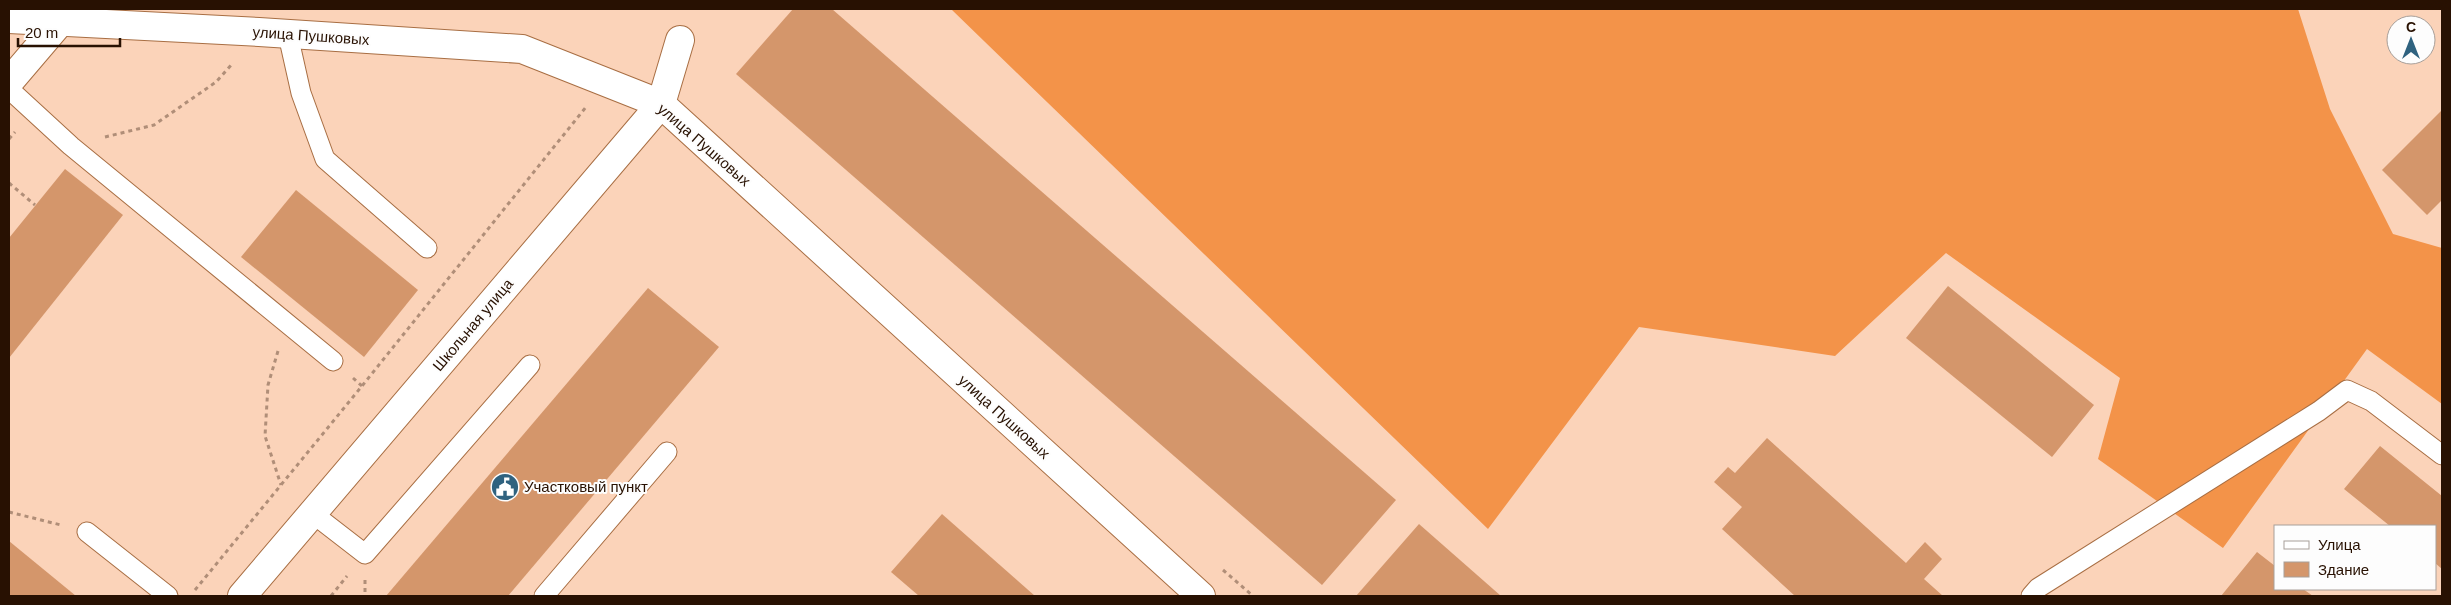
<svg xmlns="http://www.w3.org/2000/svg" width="2451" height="605" font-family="Arial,sans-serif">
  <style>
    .forest { fill: #f39349 }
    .building { fill: #d4966b }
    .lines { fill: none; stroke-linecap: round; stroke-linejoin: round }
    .service-casing { stroke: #a86e43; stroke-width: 21 }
    .minor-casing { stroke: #a86e43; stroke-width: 30 }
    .path { stroke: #b08e78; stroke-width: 3; stroke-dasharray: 4 4; stroke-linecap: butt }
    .service { stroke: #fff; stroke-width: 19 }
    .minor { stroke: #fff; stroke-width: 28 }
    .labels { text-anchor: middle; stroke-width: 4; stroke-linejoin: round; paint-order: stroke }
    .street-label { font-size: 15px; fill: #281102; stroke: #fdfdfd }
    .poi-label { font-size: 15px; fill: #281102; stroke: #fdfdfd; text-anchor: start }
  </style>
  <rect width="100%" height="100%" fill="#fbd3b9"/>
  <path class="forest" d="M 951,9 L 2298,9 L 2330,109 L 2393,234 L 2442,248 L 2442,404 L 2367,349 L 2223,548 L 2098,459 L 2120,378 L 1946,253 L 1835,356 L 1639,327 L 1488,529 Z"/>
  <g class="building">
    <path d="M 793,9 L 832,9 L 1396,500 L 1322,585 L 736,74 Z"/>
    <path d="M 2442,110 L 2442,200 L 2427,215 L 2382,170 Z"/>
    <path d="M 65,169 L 123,215 L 9,358 L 9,238 Z"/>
    <path d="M 296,190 L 418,290 L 364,357 L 241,257 Z"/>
    <path d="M 1948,286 L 2094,405 L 2052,457 L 1906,338 Z"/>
    <path d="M 648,288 L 719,347 L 508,596 L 386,596 Z"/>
    <path d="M 1767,438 L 1906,563 L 1925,542 L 1942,559 L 1924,579 L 1943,596 L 1795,596 L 1722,529 L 1742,507 L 1714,482 L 1728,467 L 1735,473 Z"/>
    <path d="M 2380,446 L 2442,496 L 2442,569 L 2435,563 L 2435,526 L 2390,526 L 2344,489 Z"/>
    <path d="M 942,514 L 1035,596 L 919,596 L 891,572 Z"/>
    <path d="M 1419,524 L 1501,596 L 1356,596 Z"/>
    <path d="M 9,541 L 76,596 L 9,596 Z"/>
    <path d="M 2257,552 L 2275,566 L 2275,589 L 2303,589 L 2313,596 L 2221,596 Z"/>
  </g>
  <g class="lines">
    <defs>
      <g id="service">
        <path d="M 288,35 L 301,93 L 325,159 L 427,248"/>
        <path d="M 9,89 L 71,146 L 333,361"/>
        <path d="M 312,513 L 365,554 L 530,365"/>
        <path d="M 87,532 L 168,596"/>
        <path d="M 544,596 L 667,452"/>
        <path d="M 2031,596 L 2038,588 L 2319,411 L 2347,390 L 2371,401 L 2442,455"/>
      </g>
      <g id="minor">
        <path d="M 9,19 L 259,32 L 522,49 L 661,104 L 1201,596"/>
        <path d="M 9,82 L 61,21"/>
        <path d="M 242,596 L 661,104 L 680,40"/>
      </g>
    </defs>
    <use href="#service" class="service-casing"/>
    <use href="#minor" class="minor-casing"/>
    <g class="path">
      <path d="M 105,137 L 154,125 L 216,82 L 233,63"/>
      <path d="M 9,139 L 15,132"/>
      <path d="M 9,183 L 35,205"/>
      <path d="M 278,351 L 268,385 L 265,436 L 281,485"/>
      <path d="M 353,378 L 362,386"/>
      <path d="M 9,512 L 61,525"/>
      <path d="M 1223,570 L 1253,596"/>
      <path d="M 365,580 L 365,596"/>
      <path d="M 195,590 L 362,386 L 586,107"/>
      <path d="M 331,596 L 347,576"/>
    </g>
    <use href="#service" class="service"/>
    <use href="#minor" class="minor"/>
  </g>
  <defs>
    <symbol id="civic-disc" viewBox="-11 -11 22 22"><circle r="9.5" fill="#2f627f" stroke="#fdfdfd"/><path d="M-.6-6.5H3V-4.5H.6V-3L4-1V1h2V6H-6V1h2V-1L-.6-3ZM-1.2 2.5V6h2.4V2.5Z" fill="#fff"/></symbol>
  </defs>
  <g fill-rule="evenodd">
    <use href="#civic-disc" x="489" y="471" width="32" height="32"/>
  </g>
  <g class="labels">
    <g class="street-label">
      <text transform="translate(311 36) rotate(4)" y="5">улица Пушковых</text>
      <text transform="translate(704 145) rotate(41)" y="5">улица Пушковых</text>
      <text transform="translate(473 325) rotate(-50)" y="5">Школьная улица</text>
      <text transform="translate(1004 417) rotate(42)" y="5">улица Пушковых</text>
    </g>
    <g class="poi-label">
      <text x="524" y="492">Участковый пункт</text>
    </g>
  </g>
  <rect width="2451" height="605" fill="none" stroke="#281102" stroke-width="20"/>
  <rect x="2274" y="525" width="162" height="65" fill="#fdfdfd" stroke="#a89f99"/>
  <rect x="2284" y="541" width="25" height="8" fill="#ffffff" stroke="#a89f99"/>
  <text x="2318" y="550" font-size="15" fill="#281102">Улица</text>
  <rect x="2284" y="562" width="25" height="15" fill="#d4966b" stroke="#a89f99"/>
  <text x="2318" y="575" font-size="15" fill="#281102">Здание</text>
  <g transform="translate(2411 40)"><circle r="24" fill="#fdfdfd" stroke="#a89f99"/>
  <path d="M0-4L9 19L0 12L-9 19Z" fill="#2f627f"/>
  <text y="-8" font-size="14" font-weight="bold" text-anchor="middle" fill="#281102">С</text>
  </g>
  <path d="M18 38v8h102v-8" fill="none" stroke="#281102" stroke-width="2.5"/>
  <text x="25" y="38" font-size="15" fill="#281102" stroke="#fdfdfd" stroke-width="4" paint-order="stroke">20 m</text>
</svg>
